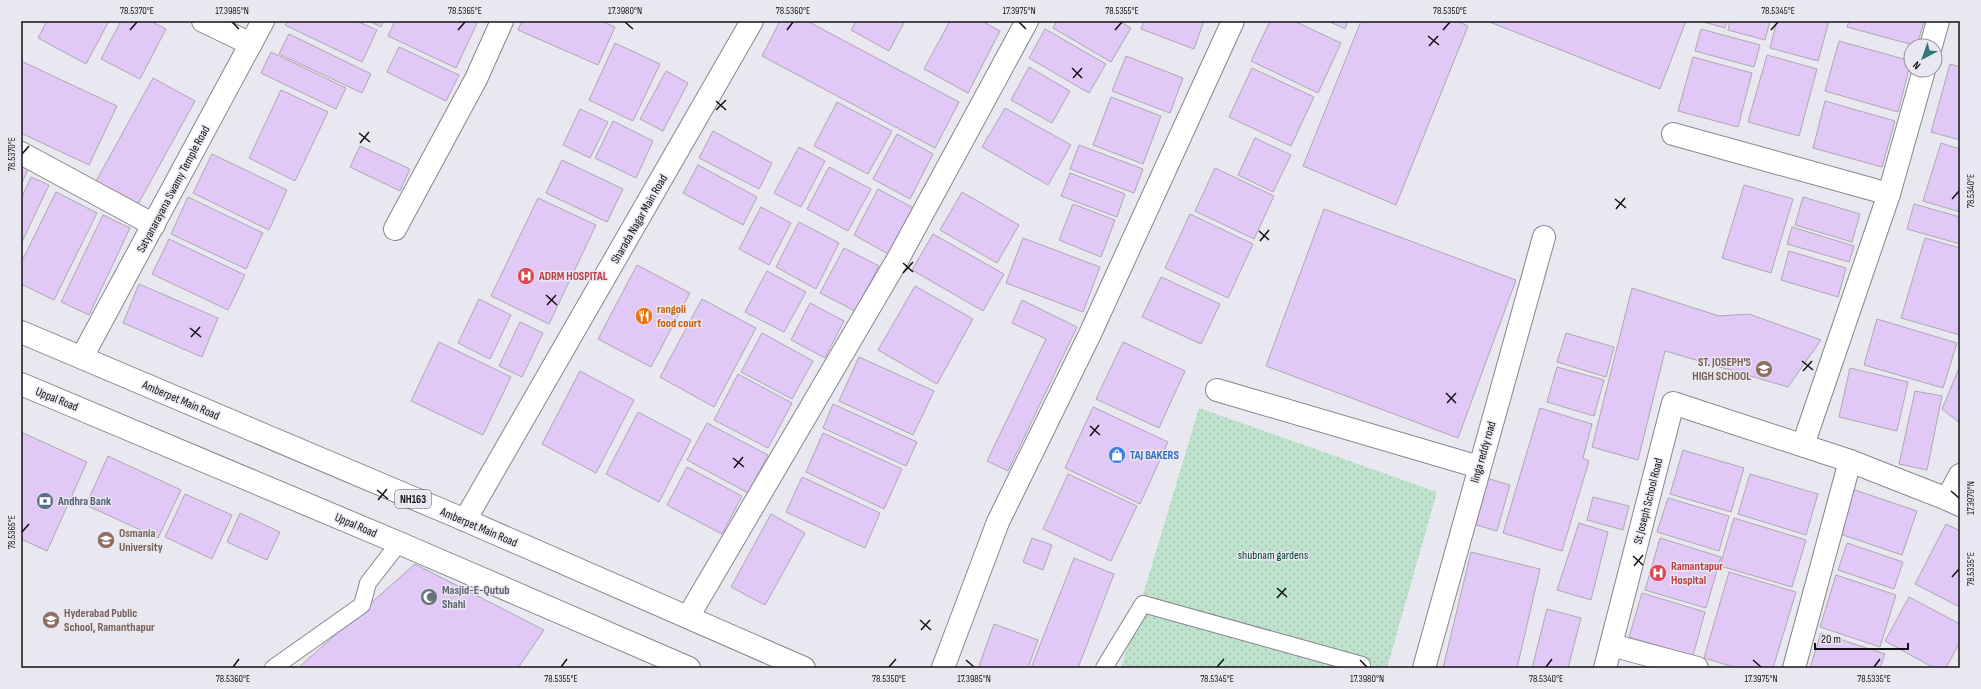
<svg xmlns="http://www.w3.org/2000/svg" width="1981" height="689" font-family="'Sofia Sans Condensed',sans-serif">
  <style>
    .park { fill: url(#park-dots) }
    .building { fill: #e2c8f6; stroke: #aca8af }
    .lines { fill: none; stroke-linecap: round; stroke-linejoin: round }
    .service-casing { stroke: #86868d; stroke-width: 18 }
    .minor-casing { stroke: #86868d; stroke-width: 24 }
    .trunk-casing { stroke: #86868d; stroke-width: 24 }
    .service { stroke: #fff; stroke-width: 16 }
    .minor { stroke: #fff; stroke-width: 22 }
    .trunk { stroke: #fff; stroke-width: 22 }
    .ticks { fill: none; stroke: #121214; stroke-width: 1.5 }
    .labels { text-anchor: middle; stroke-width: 3; stroke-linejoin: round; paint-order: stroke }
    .shield { fill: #e9e8f1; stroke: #525256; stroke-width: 1 }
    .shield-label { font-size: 11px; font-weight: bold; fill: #121214 }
    .street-label { font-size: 12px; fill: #121214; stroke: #e9e8f1 }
    .health-label { font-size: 12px; font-weight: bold; fill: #be3a42; stroke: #e9e8f1; text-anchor: start }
    .food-label { font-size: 12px; font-weight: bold; fill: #c56008; stroke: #e9e8f1; text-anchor: start }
    .education-label { font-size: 12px; font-weight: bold; fill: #785e54; stroke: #e9e8f1; text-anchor: start }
    .shop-label { font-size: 12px; font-weight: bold; fill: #366cbe; stroke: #e9e8f1; text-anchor: start }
    .service-label { font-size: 12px; font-weight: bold; fill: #4e5e75; stroke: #e9e8f1; text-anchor: start }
    .park-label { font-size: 12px; fill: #004126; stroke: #e9e8f1 }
    .worship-label { font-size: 12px; font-weight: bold; fill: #5b616d; stroke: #e9e8f1; text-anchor: start }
    .neatline { fill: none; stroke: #121214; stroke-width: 1.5 }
    .ticks-label { font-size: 10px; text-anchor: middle; fill: #121214 }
  </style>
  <defs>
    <pattern id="park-dots" width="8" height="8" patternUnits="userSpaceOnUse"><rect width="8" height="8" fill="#bee2cc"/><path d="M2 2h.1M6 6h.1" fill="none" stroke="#a2c1ae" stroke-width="1.8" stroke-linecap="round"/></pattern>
  </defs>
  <rect width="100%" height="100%" fill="#e9e8f1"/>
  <path class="park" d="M 1199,408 L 1437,492 L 1387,668 L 1121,668 Z"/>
  <g class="building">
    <path d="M 47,21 L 109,21 L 86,64 L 38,38 Z"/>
    <path d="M 121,21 L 150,21 L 166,29 L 140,79 L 101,59 Z"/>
    <path d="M 288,21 L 357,21 L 377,30 L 362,62 L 285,25 Z"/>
    <path d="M 369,21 L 384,21 L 381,27 Z"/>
    <path d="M 395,21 L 478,21 L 456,68 L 388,36 Z"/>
    <path d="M 522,21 L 602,21 L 615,27 L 598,65 L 518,30 Z"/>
    <path d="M 780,21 L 807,21 L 959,102 L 935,148 L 762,56 Z"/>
    <path d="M 856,21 L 905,21 L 889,51 L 851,30 Z"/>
    <path d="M 950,21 L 982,21 L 1000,31 L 968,93 L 924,69 Z"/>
    <path d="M 1057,21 L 1119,21 L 1131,28 L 1111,62 L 1053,28 Z"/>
    <path d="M 1144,21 L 1204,21 L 1194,49 L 1141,29 Z"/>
    <path d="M 1270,21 L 1294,21 L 1341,43 L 1318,93 L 1251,61 Z"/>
    <path d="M 1328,21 L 1348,21 L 1345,29 Z"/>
    <path d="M 1361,21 L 1456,21 L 1468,26 L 1396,205 L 1303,166 Z"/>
    <path d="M 1487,21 L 1686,21 L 1660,89 Z"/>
    <path d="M 1705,21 L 1727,21 L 1725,28 L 1704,22 Z"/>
    <path d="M 1730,21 L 1770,21 L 1765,40 L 1728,30 Z"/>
    <path d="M 1777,21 L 1829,21 L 1818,61 L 1770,48 Z"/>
    <path d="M 1849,21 L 1924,21 L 1917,46 L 1847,27 Z"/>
    <path d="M 1045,29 L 1106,64 L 1089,93 L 1029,58 Z"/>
    <path d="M 1701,29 L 1760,45 L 1754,67 L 1695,51 Z"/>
    <path d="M 289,34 L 371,74 L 362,93 L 279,54 Z"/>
    <path d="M 1839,41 L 1911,61 L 1898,112 L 1825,91 Z"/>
    <path d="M 615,43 L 660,64 L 633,121 L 589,100 Z"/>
    <path d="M 399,47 L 459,75 L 446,101 L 387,72 Z"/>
    <path d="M 271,52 L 346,88 L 336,109 L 261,73 Z"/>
    <path d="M 1767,55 L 1817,69 L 1799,136 L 1748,122 Z"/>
    <path d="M 1126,56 L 1183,78 L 1170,113 L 1112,91 Z"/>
    <path d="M 1693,57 L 1752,73 L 1738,127 L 1678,111 Z"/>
    <path d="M 21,61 L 117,106 L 89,165 L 21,133 Z"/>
    <path d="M 1950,64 L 1960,67 L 1960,140 L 1931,132 Z"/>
    <path d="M 1029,67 L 1070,91 L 1052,123 L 1011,100 Z"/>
    <path d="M 1252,68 L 1314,97 L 1291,146 L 1229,117 Z"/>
    <path d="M 666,71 L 688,83 L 663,131 L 640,119 Z"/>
    <path d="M 153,78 L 195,101 L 138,204 L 96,181 Z"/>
    <path d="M 281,90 L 328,112 L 295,181 L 249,158 Z"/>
    <path d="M 1111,97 L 1161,116 L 1143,164 L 1093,145 Z"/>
    <path d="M 1825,101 L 1895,121 L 1882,167 L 1813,148 Z"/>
    <path d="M 837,102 L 892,131 L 868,174 L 814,146 Z"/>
    <path d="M 1005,108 L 1071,145 L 1048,185 L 982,147 Z"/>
    <path d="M 580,109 L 608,122 L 590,158 L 563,145 Z"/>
    <path d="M 613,121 L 653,141 L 636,178 L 595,158 Z"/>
    <path d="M 713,131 L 772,163 L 759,189 L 699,158 Z"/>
    <path d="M 897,134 L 933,154 L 910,199 L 873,179 Z"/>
    <path d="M 1255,138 L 1291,155 L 1273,192 L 1238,175 Z"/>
    <path d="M 1941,143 L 1960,149 L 1960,212 L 1923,201 Z"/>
    <path d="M 1079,145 L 1143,169 L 1134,193 L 1070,169 Z"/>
    <path d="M 360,146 L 410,169 L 400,191 L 350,167 Z"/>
    <path d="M 799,147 L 825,161 L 801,207 L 774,193 Z"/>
    <path d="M 212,154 L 287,190 L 269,230 L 193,193 Z"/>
    <path d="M 562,160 L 623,189 L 607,222 L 546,193 Z"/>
    <path d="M 21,163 L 29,167 L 21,185 Z"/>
    <path d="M 698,165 L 757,197 L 743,225 L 683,193 Z"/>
    <path d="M 829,167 L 871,189 L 848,231 L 807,209 Z"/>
    <path d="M 1215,168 L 1274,196 L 1254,239 L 1195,211 Z"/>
    <path d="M 1070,173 L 1125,194 L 1117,217 L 1061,196 Z"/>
    <path d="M 31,177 L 49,185 L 21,244 L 21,199 Z"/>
    <path d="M 1744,185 L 1793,199 L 1771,273 L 1722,258 Z"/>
    <path d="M 878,189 L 917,210 L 892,256 L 854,235 Z"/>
    <path d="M 56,192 L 97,213 L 54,300 L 21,284 L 21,263 Z"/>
    <path d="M 962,192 L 1019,225 L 997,263 L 940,230 Z"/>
    <path d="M 188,197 L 263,233 L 246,269 L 171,234 Z"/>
    <path d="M 1803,197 L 1860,214 L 1852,242 L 1795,225 Z"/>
    <path d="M 538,198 L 596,225 L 549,324 L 491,296 Z"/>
    <path d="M 1073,204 L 1115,220 L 1101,257 L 1059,240 Z"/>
    <path d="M 1914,204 L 1960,217 L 1960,244 L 1907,229 Z"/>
    <path d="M 761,207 L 791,223 L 769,265 L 739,249 Z"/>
    <path d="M 1324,209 L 1516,280 L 1458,438 L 1266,366 Z"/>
    <path d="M 1190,214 L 1253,244 L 1228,298 L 1165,268 Z"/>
    <path d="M 103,215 L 130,228 L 89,315 L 61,302 Z"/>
    <path d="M 799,222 L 839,243 L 816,289 L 776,267 Z"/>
    <path d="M 1792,227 L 1854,246 L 1849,262 L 1787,244 Z"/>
    <path d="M 933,234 L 1004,274 L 983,311 L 912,270 Z"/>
    <path d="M 1023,238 L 1100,267 L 1083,312 L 1006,283 Z"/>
    <path d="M 1925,238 L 1960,248 L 1960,335 L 1901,318 Z"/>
    <path d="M 169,239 L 245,275 L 228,310 L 152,274 Z"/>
    <path d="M 844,248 L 879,266 L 855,311 L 820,293 Z"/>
    <path d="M 1789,251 L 1846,268 L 1838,297 L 1781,280 Z"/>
    <path d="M 637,265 L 690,293 L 651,367 L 598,339 Z"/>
    <path d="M 767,271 L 806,292 L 784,332 L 745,312 Z"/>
    <path d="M 1161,277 L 1220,304 L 1201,344 L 1142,317 Z"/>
    <path d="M 139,284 L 218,318 L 202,357 L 123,323 Z"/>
    <path d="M 915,286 L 973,319 L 937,384 L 878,350 Z"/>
    <path d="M 1632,288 L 1719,316 L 1749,314 L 1821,340 L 1788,387 L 1665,351 L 1638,460 L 1627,457 L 1592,447 Z"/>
    <path d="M 479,299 L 511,315 L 490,359 L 458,343 Z"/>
    <path d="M 702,299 L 756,328 L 714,407 L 660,377 Z"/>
    <path d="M 1022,300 L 1077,327 L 1008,471 L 987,461 L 1046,339 L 1012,323 Z"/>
    <path d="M 810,303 L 844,321 L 825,358 L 791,340 Z"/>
    <path d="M 1877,319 L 1957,343 L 1943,388 L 1864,365 Z"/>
    <path d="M 520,322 L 543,333 L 522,377 L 499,366 Z"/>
    <path d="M 762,333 L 813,361 L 792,399 L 741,372 Z"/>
    <path d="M 1566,333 L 1614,347 L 1606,377 L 1557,362 Z"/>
    <path d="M 439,342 L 511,377 L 483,435 L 411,401 Z"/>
    <path d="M 1123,342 L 1185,371 L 1159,428 L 1096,399 Z"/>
    <path d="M 859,357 L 934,391 L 913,435 L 839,401 Z"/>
    <path d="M 1960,366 L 1960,423 L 1942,409 Z"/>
    <path d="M 1557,367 L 1604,380 L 1594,416 L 1547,402 Z"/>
    <path d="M 1850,368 L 1908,382 L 1897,431 L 1839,417 Z"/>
    <path d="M 580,371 L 634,400 L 596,473 L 542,444 Z"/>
    <path d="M 738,374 L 792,403 L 768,448 L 714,420 Z"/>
    <path d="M 1915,391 L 1942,396 L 1927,470 L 1899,464 Z"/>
    <path d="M 833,404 L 917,442 L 906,466 L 823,428 Z"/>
    <path d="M 1093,407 L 1168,442 L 1140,504 L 1065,468 Z"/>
    <path d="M 1540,408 L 1592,424 L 1583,458 L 1589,461 L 1562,551 L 1503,533 Z"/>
    <path d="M 638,412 L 691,440 L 659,502 L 606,474 Z"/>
    <path d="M 707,423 L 768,455 L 748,493 L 687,460 Z"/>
    <path d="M 21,432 L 87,462 L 47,551 L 21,539 Z"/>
    <path d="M 823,433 L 902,469 L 884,509 L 806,472 Z"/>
    <path d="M 1683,450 L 1744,468 L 1731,512 L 1670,494 Z"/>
    <path d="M 108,456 L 181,490 L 158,538 L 86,505 Z"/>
    <path d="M 687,467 L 742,496 L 722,534 L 667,505 Z"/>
    <path d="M 1068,474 L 1137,506 L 1111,561 L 1043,529 Z"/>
    <path d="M 1750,474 L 1818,494 L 1806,535 L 1738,514 Z"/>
    <path d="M 802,477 L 880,513 L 865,548 L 786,512 Z"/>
    <path d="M 1483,477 L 1510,485 L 1497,531 L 1470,523 Z"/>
    <path d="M 1852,489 L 1917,511 L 1902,555 L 1837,533 Z"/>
    <path d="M 185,494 L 232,515 L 212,559 L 165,537 Z"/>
    <path d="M 1593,497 L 1629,506 L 1623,530 L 1587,520 Z"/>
    <path d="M 1668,498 L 1729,516 L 1719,551 L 1657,532 Z"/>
    <path d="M 240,513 L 280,532 L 267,560 L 227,542 Z"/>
    <path d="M 771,514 L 805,533 L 765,605 L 731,587 Z"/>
    <path d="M 1734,518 L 1806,540 L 1792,587 L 1720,566 Z"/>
    <path d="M 1579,523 L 1608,532 L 1591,600 L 1557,590 Z"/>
    <path d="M 1946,524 L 1960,531 L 1960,607 L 1915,584 Z"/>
    <path d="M 1032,538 L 1052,545 L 1043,570 L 1023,562 Z"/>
    <path d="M 1660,538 L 1721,557 L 1706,608 L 1645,590 Z"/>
    <path d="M 1847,543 L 1903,562 L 1894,589 L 1838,570 Z"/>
    <path d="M 1471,552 L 1540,569 L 1517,668 L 1443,668 Z"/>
    <path d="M 1074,558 L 1114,574 L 1078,668 L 1031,668 Z"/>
    <path d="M 415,564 L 544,630 L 518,668 L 298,668 Z"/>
    <path d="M 1729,572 L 1796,592 L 1773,668 L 1737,668 L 1704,658 Z"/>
    <path d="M 1836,575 L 1896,595 L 1880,647 L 1820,627 Z"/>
    <path d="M 1642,593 L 1705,612 L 1693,656 L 1629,637 Z"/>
    <path d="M 1909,597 L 1960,624 L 1960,642 L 1946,668 L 1934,668 L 1885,641 Z"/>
    <path d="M 1547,609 L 1581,618 L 1568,668 L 1532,668 Z"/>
    <path d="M 994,624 L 1038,640 L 1028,668 L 985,668 L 979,666 Z"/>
    <path d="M 1821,633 L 1885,654 L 1880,668 L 1810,668 Z"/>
  </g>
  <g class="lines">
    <defs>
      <g id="service">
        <path d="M 273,668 L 362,605 L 368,583 L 399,543"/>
        <path d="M 1104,668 L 1143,604 L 1362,665"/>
      </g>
      <g id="minor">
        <path d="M 203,21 L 251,44"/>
        <path d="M 1931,46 L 1938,21"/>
        <path d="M 1673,134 L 1889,194"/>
        <path d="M 21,153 L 154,225"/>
        <path d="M 395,229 L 476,79 L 502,21"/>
        <path d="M 82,357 L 263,21"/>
        <path d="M 1217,390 L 1479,467"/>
        <path d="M 1803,445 L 1889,194 L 1924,70"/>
        <path d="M 1947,499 L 1960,475"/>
        <path d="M 465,520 L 752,21"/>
        <path d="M 688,617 L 899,257 L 1027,21"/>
        <path d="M 1611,645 L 1697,668"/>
        <path d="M 943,668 L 998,522 L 1090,334 L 1233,21"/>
        <path d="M 1424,668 L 1544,237"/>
        <path d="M 1605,668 L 1673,403 L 1850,461 L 1947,499 L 1960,505"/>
        <path d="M 1794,668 L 1850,461"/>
      </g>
      <g id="trunk">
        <path d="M 21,332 L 465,520 L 804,668"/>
        <path d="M 21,384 L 399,543 L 689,668"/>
      </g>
    </defs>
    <use href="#service" class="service-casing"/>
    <use href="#minor" class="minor-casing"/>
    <use href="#trunk" class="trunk-casing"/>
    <use href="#service" class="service"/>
    <use href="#minor" class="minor"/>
    <use href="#trunk" class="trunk"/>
  </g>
  <path class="ticks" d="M 232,22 L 239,29M 625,22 L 633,29M 1019,22 L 1026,29M 130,30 L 137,22M 458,30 L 465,22M 787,30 L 793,22M 1115,30 L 1122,22M 1443,30 L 1450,22M 1771,30 L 1778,22M 1428,36 L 1439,45M 1429,46 L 1438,36M 1072,68 L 1082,78M 1073,78 L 1082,68M 716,101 L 726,110M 716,110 L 726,100M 359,133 L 370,142M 360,143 L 369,132M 22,154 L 29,146M 1615,199 L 1626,208M 1952,199 L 1959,191M 1616,209 L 1625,198M 1259,231 L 1269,240M 1260,241 L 1269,230M 903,263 L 913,272M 903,273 L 913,262M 546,295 L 557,305M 547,305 L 556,295M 190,328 L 201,337M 191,337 L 200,327M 1802,361 L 1813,370M 1803,371 L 1812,361M 1446,393 L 1456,403M 1447,403 L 1456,393M 1090,426 L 1100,435M 1090,436 L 1099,425M 733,458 L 744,467M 734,468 L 743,457M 377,490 L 388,499M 1951,491 L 1959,498M 378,500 L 387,489M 22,532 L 29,524M 1633,556 L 1643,565M 1634,566 L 1643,555M 1952,577 L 1959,569M 1277,588 L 1287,597M 1277,598 L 1286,588M 920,620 L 931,630M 921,630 L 930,620M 966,660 L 974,667M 1360,660 L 1367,667M 1753,660 L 1761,667M 233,667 L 239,659M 561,667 L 567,659M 889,667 L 896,659M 1217,667 L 1224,659M 1546,667 L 1552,659M 1874,667 L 1880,659"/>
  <defs>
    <symbol id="hospital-disc" viewBox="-11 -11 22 22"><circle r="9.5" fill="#e0444e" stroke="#e9e8f1"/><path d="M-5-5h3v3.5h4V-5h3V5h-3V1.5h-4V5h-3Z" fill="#fff"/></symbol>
    <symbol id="restaurant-disc" viewBox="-11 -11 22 22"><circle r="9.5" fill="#e8710a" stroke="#e9e8f1"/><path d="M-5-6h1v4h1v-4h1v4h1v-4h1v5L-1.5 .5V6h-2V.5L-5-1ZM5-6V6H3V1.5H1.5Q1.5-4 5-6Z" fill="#fff"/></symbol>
    <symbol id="school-disc" viewBox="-11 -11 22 22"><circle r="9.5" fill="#8d6e63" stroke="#e9e8f1"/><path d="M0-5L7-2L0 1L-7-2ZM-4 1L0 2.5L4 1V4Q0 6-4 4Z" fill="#fff"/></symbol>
    <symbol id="shop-disc" viewBox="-11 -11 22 22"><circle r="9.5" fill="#3f7fe0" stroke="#e9e8f1"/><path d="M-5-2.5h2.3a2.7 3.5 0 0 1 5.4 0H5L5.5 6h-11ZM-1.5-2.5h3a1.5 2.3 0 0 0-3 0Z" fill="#fff"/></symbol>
    <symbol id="bank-disc" viewBox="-11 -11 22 22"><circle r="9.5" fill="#5c6f8a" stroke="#e9e8f1"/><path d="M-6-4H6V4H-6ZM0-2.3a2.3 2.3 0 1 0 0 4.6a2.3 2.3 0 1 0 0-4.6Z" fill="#fff"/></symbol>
    <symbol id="university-disc" viewBox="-11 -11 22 22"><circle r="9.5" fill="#8d6e63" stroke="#e9e8f1"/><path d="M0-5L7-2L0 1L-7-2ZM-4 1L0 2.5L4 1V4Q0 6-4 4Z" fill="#fff"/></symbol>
    <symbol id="mosque-disc" viewBox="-11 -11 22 22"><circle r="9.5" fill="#6b7280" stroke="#e9e8f1"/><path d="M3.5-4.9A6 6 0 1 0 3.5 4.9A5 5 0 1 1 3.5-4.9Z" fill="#fff"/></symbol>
  </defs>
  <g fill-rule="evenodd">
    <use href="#hospital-disc" x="516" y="266" width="20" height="20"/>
    <use href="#restaurant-disc" x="634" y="306" width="20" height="20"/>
    <use href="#school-disc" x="1754" y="359" width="20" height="20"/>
    <use href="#shop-disc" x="1107" y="445" width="20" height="20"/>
    <use href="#bank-disc" x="35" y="491" width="20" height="20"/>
    <use href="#university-disc" x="96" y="530" width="20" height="20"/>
    <use href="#hospital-disc" x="1648" y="563" width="20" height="20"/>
    <use href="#mosque-disc" x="419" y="587" width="20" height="20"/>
    <use href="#school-disc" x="41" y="610" width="20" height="20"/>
  </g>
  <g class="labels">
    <rect class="shield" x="395" y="490" width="36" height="18" rx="3"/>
    <g class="shield-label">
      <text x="413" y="503">NH163</text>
    </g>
    <g class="street-label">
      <text transform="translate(173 189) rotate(-62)" y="4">Satyanarayana Swamy Temple Road</text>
      <text transform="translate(639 219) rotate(-60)" y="4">Sharada Nagar Main Road</text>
      <text transform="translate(57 399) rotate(22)" y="4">Uppal Road</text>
      <text transform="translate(181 400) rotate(23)" y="4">Amberpet Main Road</text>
      <text transform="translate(1483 452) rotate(-74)" y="4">linga reddy road</text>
      <text transform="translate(1648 501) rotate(-76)" y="4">St Joseph School Road</text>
      <text transform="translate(356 525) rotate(23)" y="4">Uppal Road</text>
      <text transform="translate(479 527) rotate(23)" y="4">Amberpet Main Road</text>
    </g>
    <g class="health-label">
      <text x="539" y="280">ADRM HOSPITAL</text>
      <text x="1671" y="570">Ramantapur<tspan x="1671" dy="14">Hospital</tspan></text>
    </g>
    <g class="food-label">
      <text x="657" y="313">rangoli<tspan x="657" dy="14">food court</tspan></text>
    </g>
    <g class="education-label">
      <text x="1751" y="366" text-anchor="end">ST. JOSEPH'S<tspan x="1751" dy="14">HIGH SCHOOL</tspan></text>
      <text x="119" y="537">Osmania<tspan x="119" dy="14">University</tspan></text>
      <text x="64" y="617">Hyderabad Public<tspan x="64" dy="14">School, Ramanthapur</tspan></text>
    </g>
    <g class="shop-label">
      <text x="1130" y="459">TAJ BAKERS</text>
    </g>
    <g class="service-label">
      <text x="58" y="505">Andhra Bank</text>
    </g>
    <g class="park-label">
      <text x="1273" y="559">shubnam gardens</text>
    </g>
    <g class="worship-label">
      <text x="442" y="594">Masjid-E-Qutub<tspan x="442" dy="14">Shahi</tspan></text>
    </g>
  </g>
  <rect width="1981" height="689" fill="none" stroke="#e9e8f1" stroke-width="44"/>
  <g transform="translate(1923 58) rotate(221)"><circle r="19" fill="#e9e8f1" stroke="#939299"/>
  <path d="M0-3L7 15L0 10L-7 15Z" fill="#2f787a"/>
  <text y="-6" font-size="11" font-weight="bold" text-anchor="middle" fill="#121214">N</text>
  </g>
  <path d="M1815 643v6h93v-6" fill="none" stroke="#121214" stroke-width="2"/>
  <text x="1821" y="643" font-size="12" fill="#121214" stroke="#e9e8f1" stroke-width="3" paint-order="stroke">20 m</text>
  <rect x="22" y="22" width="1937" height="645" class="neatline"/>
  <g class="ticks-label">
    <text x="137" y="14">78.5370°E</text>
    <text x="232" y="14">17.3985°N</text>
    <text x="465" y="14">78.5365°E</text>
    <text x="625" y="14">17.3980°N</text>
    <text x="793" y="14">78.5360°E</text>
    <text x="1019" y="14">17.3975°N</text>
    <text x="1122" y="14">78.5355°E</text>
    <text x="1450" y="14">78.5350°E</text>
    <text x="1778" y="14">78.5345°E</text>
    <text transform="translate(11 154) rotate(-90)" y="4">78.5370°E</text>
    <text transform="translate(1970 191) rotate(-90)" y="4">78.5340°E</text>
    <text transform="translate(1970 498) rotate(-90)" y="4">17.3970°N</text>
    <text transform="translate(11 532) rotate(-90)" y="4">78.5365°E</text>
    <text transform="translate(1970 569) rotate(-90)" y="4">78.5335°E</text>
    <text x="233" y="682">78.5360°E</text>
    <text x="561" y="682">78.5355°E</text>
    <text x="889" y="682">78.5350°E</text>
    <text x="974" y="682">17.3985°N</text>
    <text x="1217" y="682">78.5345°E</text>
    <text x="1367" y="682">17.3980°N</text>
    <text x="1546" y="682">78.5340°E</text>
    <text x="1761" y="682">17.3975°N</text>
    <text x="1874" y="682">78.5335°E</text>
  </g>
</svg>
